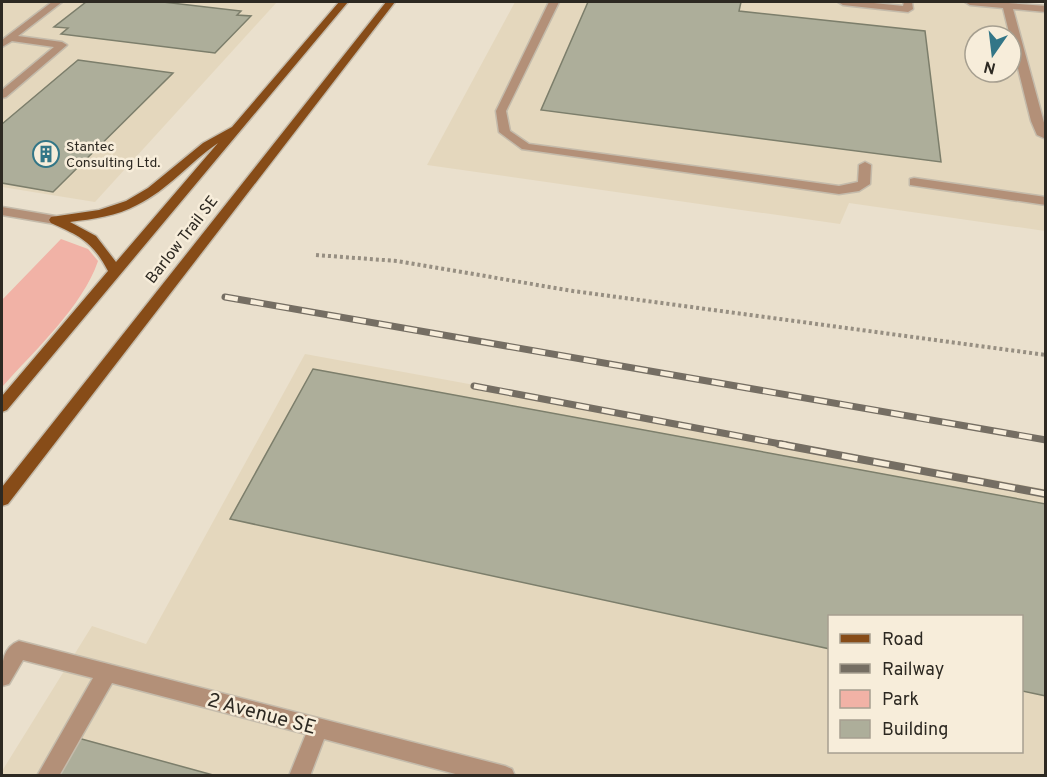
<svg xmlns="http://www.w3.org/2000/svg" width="1047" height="777" font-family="Overpass,sans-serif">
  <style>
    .built { fill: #e4d7bd; fill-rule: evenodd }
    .green { fill: #f1b2a6 }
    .building { fill: #adae9a; stroke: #7c7e6b; stroke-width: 1.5 }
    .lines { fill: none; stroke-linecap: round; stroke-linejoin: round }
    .minor-casing { stroke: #c4bbab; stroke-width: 3 }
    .major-casing { stroke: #c4bbab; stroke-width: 3 }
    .path { stroke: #978f82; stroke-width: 4; stroke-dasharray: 3 3; stroke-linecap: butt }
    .minor { fill: #b39078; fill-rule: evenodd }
    .major { fill: #874c18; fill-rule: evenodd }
    .rail-far1-casing { stroke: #756e63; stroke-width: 7 }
    .rail-casing { stroke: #756e63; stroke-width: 8 }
    .rail-far1 { stroke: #f7edda; stroke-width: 4.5; stroke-dasharray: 13; stroke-linecap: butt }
    .rail { stroke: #f7edda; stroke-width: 5; stroke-dasharray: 16; stroke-linecap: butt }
    .labels { text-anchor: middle; stroke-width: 5; stroke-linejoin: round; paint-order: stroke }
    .far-poi-label { font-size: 14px; fill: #2d2922; stroke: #f7edda; text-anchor: start }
    .street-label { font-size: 16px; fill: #2d2922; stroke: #f7edda }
    .near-street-label { font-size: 20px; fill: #2d2922; stroke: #f7edda }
  </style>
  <rect width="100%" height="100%" fill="#eae0cd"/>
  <g class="built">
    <path d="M 2,2 L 277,2 L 95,202 L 2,187 Z"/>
    <path d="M 515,2 L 1002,2 L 1045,6 L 1045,231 L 849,203 L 840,224 L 427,165 ZM 975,36 L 1011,36 L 1011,72 L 975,72 Z"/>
    <path d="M 305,354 L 1045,489 L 1045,775 L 2,776 L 2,771 L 92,626 L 146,644 ZM 830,616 L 1022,616 L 1022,752 L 830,752 Z"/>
  </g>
  <path class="green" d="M 61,239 L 88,249 L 98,261 C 83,306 34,351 2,387 L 2,300 Z"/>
  <g class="building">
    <path d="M 86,2 L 163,2 L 241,11 L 237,15 L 251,16 L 215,53 L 61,34 L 68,28 L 54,27 Z"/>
    <path d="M 588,2 L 741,2 L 739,11 L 925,31 L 941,162 L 541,110 Z"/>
    <path d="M 78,60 L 173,73 L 53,192 L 2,183 L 2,124 Z"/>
    <path d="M 313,369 L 1046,504 L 1046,696 L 1022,691 L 1022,616 L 830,616 L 830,649 L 230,519 Z"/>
    <path d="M 78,738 L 213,775 L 57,776 Z"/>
  </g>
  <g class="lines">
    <defs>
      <g id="minor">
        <path d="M 52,2 L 62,2 L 18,36 L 62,42 L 67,45 L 6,97 L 2,98 L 2,90 L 54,47 L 12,41 L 2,47 L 2,40 Z"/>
        <path d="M 549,2 L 559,2 L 506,111 L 510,131 L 529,144 L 839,186 L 858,182 L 859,165 L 865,162 L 871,165 L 870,184 L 859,191 L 839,194 L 522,149 L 499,132 L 496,111 Z"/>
        <path d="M 838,2 L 864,2 L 903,6 L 904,2 L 912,2 L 913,9 L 908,12 L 843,5 Z"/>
        <path d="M 965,2 L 995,2 L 1046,6 L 1046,12 L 1013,9 L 1046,130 L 1046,139 L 1037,135 L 1031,121 L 1003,8 L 970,5 Z"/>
        <path d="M 914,178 L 1046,197 L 1046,205 L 910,185 L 910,179 Z"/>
        <path d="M 2,207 L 55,216 L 61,220 L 55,224 L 2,215 Z"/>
        <path d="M 19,641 L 505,766 L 512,769 L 515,776 L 463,776 L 324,739 L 310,776 L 289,776 L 306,734 L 112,683 L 59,776 L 37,776 L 93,678 L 23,660 L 9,684 L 2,686 C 2,669 0,648 19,641 Z"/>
      </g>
      <g id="major">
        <path d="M 339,2 L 348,2 L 7,410 L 2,412 L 2,396 L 108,271 C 93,242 80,236 51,223 L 49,220 L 51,217 L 99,210 L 126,201 L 148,188 L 203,143 L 232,127 ZM 218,143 L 116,262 L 96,236 L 70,222 C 93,219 117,216 137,205 C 168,190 190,162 218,143 Z"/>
        <path d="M 386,2 L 395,2 L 8,504 L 2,506 L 2,487 Z"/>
      </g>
    </defs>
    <use href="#minor" class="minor-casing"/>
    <use href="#major" class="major-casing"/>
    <path class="path" d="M 316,255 L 397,261 L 573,291 L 1046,355"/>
    <use href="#minor" class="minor"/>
    <use href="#major" class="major"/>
    <defs>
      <g id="rail-far1">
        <path d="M 225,297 L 1046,440"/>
        <path d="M 474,386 L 786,445"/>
      </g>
      <path id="rail" d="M 779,444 L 1046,494"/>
    </defs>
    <use href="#rail-far1" class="rail-far1-casing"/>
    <use href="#rail" class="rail-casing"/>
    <use href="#rail-far1" class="rail-far1"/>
    <use href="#rail" class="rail"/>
  </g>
  <defs>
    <symbol id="building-ring" viewBox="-11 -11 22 22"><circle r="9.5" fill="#f7edda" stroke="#337687" stroke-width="1.5"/><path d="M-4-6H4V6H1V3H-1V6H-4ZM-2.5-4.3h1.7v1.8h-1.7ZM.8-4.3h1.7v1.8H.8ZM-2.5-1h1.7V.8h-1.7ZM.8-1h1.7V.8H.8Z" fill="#337687"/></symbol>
  </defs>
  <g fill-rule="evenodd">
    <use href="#building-ring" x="31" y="139" width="30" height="30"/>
  </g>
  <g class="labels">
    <g class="far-poi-label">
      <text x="66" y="151">Stantec<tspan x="66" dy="16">Consulting Ltd.</tspan></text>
    </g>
    <g class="street-label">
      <text transform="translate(181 239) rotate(-52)" y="6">Barlow Trail SE</text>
    </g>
    <g class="near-street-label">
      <text transform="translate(262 713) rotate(15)" y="7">2 Avenue SE</text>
    </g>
  </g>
  <rect width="1047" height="777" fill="none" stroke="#2d2922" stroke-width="6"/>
  <rect x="828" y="615" width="195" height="138" fill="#f7edda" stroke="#a69f90" stroke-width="1.5"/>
  <rect x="840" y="634" width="30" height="9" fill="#874c18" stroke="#a69f90" stroke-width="1.5"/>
  <text x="882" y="645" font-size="18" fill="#2d2922">Road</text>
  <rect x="840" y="664" width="30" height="9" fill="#756e63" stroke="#a69f90" stroke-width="1.5"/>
  <text x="882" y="675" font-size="18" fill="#2d2922">Railway</text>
  <rect x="840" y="690" width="30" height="18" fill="#f1b2a6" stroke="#a69f90" stroke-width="1.5"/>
  <text x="882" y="705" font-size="18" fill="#2d2922">Park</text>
  <rect x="840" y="720" width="30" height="18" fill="#adae9a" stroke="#a69f90" stroke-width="1.5"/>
  <text x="882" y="735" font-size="18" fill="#2d2922">Building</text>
  <g transform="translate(993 54) rotate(194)"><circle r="28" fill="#f7edda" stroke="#a69f90" stroke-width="1.5"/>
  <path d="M0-4.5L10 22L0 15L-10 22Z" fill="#337687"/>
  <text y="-9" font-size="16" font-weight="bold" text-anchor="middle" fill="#2d2922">N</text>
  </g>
</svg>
